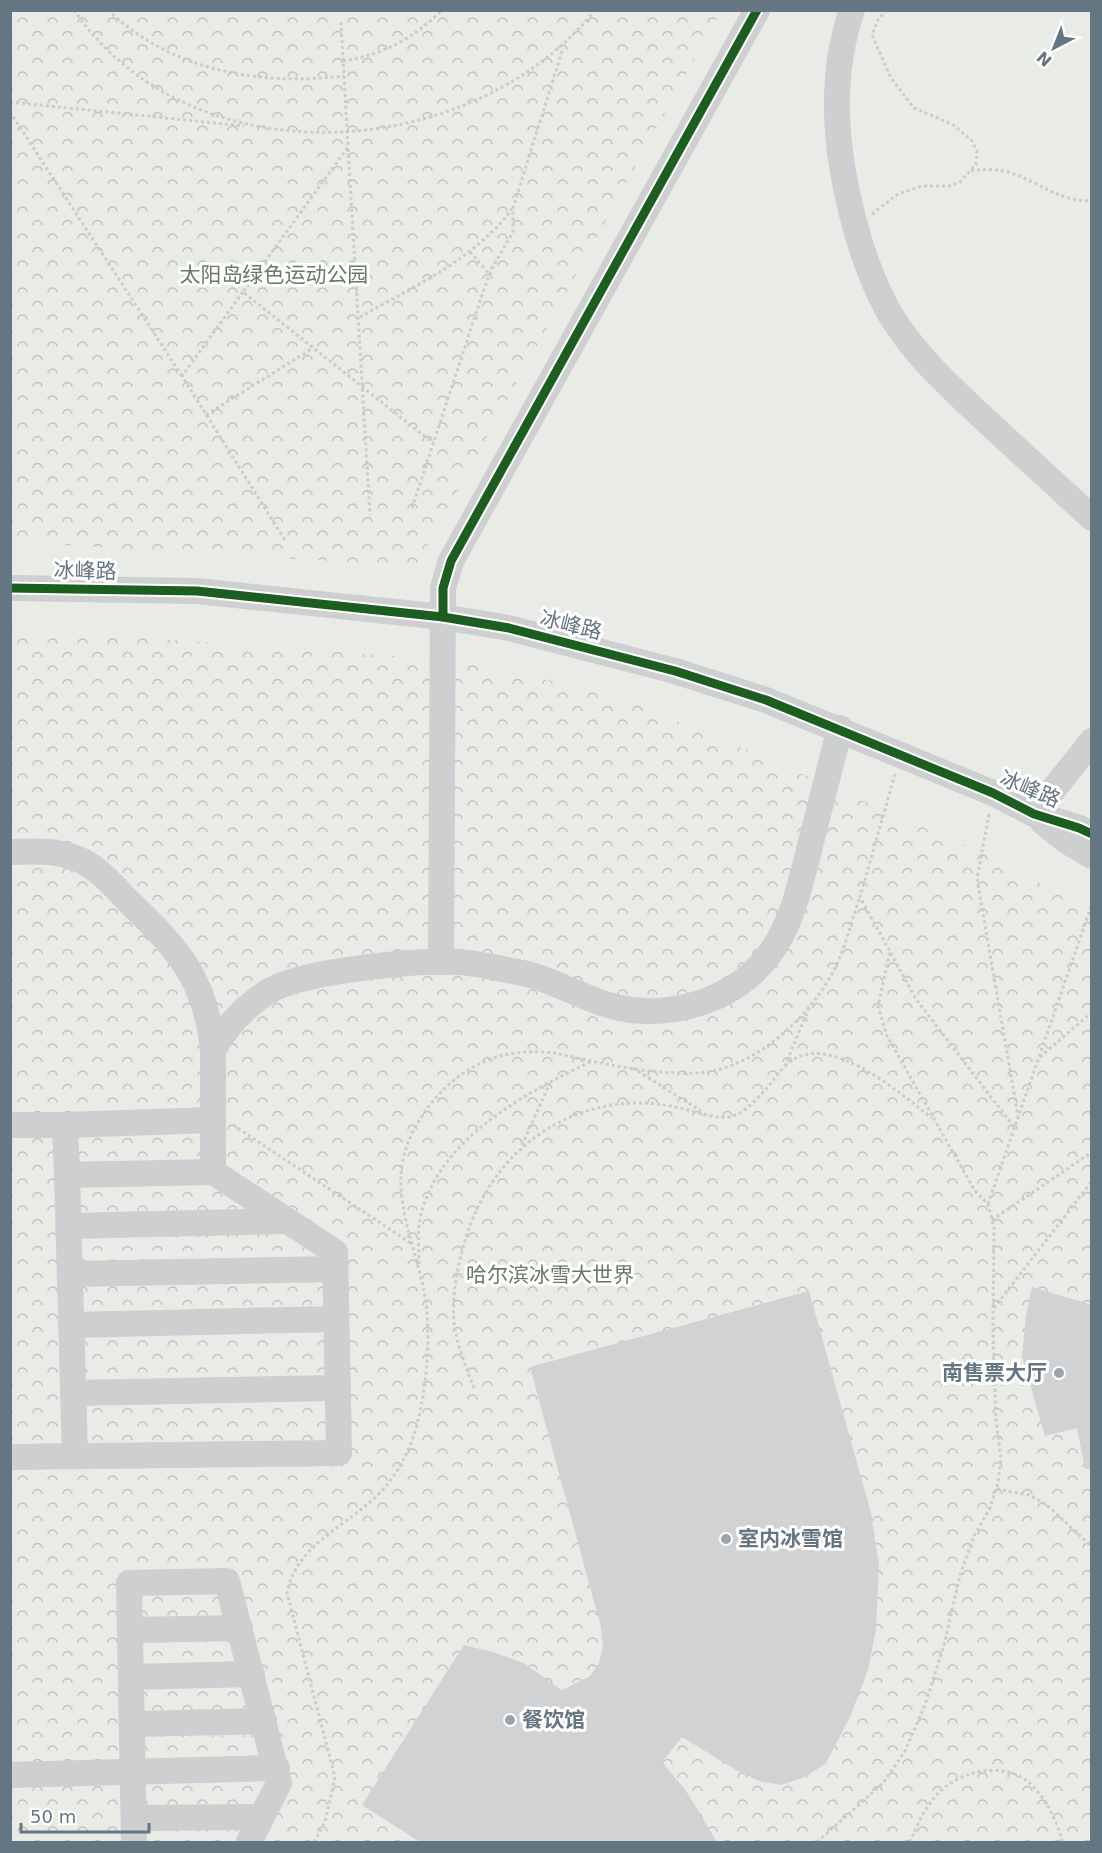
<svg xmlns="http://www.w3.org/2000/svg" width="1102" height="1853" font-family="'DejaVu Sans','Noto Sans SC',sans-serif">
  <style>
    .grass { fill: #e8ebe6 }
    .park { fill: url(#park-crowns) }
    .building { fill: #d0d2d3 }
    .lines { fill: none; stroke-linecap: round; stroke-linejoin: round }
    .path { stroke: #cbcccd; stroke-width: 3; stroke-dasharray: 3 3; stroke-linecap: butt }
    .minor { stroke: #cecfd0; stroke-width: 26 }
    .cycleway-casing { stroke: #fff; stroke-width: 13 }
    .cycleway { stroke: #1b5e20; stroke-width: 9 }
    .poi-dot { fill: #99a4ac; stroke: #fff; stroke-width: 2 }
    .labels { text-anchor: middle; stroke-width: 6; stroke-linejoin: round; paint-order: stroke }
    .park-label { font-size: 21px; fill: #687a64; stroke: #fff }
    .street-label { font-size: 21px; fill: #657683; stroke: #fff }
    .poi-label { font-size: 21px; font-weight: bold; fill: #657683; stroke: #fff; text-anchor: start }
  </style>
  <defs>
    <pattern id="park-crowns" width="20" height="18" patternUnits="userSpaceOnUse" patternTransform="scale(1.5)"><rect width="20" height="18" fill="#e8ebe6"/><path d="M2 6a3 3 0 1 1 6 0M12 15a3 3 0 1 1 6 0" fill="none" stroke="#c0c3c0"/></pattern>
  </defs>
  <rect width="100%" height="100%" fill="#f9f9f9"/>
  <rect class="grass" x="11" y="11" width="1080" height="1831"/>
  <g class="park">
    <path d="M 10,11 L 11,10 L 721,11 L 416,566 L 11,542 Z"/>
    <path d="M 10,628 L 448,660 L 603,691 L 754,753 L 1013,867 L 1091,913 L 1091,1842 L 11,1842 Z"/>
  </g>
  <g class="building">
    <path d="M 1032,1287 L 1092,1305 L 1092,1469 L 1085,1469 L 1077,1428 L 1045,1436 L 1022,1356 L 1026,1316 Z"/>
    <path d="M 809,1291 L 871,1513 L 879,1565 L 876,1629 L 868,1670 L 850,1717 L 826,1763 L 805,1777 L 781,1785 L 759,1781 L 736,1770 L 682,1737 L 662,1762 L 686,1791 L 717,1842 L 420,1842 L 362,1805 L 464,1645 L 496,1653 L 523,1663 L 562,1690 L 590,1676 L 599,1663 L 603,1648 L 601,1627 L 530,1367 Z"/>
  </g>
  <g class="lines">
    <g class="path">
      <path d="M 74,10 C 191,182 472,164 595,10"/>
      <path d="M 108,10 C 172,71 259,86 344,76"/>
      <path d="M 341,22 L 348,147 L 243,292 L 433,443"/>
      <path d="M 343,61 C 383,55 414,38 442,10"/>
      <path d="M 10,102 L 244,126"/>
      <path d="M 10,112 L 182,376"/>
      <path d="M 348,149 L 370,515"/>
      <path d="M 971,171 C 1025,161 1042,201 1092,201"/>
      <path d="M 872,214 L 898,194 L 922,186 L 949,186 L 960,182 L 976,164 L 977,151 L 972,141 L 954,125 L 914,108 L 891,78 L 872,35 L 878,20 L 886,10"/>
      <path d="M 470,252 L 490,275"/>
      <path d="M 243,292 L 182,376 L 286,542"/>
      <path d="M 360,317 C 413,287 474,260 512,209"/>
      <path d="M 206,415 L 313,348"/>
      <path d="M 412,508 L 483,292 L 492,268 L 513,232 L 513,208 L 563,48"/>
      <path d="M 895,774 L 860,897 L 916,999 L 1014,1127"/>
      <path d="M 989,814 L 977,879 L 1018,1116"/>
      <path d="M 1040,1057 L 1092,1012"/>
      <path d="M 785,1066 L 809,1008"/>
      <path d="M 633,1068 L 701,1111"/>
      <path d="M 233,1125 L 412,1244"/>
      <path d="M 522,1145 L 550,1083"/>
      <path d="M 988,1204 L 1092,904"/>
      <path d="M 992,1220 L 1092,1152"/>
      <path d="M 419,1264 C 419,1248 417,1229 421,1214 C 441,1138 525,1093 590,1062"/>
      <path d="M 994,1308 L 1092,1181"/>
      <path d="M 474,1388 C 466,1367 457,1345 454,1323 C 452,1299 456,1274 462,1251 C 481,1176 534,1118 612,1105 C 634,1101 658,1103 680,1108 C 695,1111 713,1119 729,1117 C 744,1115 758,1097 768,1087 C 776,1077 785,1063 796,1058 C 837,1037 902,1095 932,1118"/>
      <path d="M 997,1489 L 1029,1495 L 1047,1505 L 1092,1547"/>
      <path d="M 314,1842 L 325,1822 L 335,1777 L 287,1593 C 295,1549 338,1530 370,1502 C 389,1486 402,1466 411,1443 C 427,1400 433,1331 423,1286 C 415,1250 399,1211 401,1174 C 404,1127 444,1077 488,1060 C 509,1052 532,1050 555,1053 C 599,1063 650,1075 696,1073 C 751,1071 806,1021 832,974 C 845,950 851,922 860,897"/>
      <path d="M 817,1842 L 883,1783 L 905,1751 L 925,1705 L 944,1645 L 960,1575 L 974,1536 L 990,1508 L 998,1483 L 1001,1458 L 996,1421 L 993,1328 L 994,1228 L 988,1204 L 975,1191 L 887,1036 L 878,1006 L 890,951"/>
      <path d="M 910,1842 C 916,1828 923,1811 934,1798 C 953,1774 993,1762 1021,1777 C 1041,1788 1058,1821 1062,1842"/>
    </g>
    <g class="minor">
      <path d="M 852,10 C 834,62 834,120 843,172 C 852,222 865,270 890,314 C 917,359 957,393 994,428 C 1027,458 1059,488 1092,518"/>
      <path d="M 10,588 L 197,591 L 443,617 L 509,628 L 675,671 L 766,700 L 993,793 L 1034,814 L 1079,828 L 1092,834"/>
      <path d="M 1034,814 L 1092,741"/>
      <path d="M 1043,822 L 1068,842 L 1092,856"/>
      <path d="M 10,852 C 33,851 57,850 78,859 C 97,867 113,885 127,900 C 177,948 206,978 213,1050"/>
      <path d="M 441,962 L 443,588 L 451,561 L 757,10"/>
      <path d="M 10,1125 L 65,1125 L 67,1175 L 213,1172 L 213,1050 C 228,1024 246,1004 273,989 C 307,971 421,959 460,962 C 481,964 502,969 523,973 C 553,980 579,996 608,1005 C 666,1022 735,1002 771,952 C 794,920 801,880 811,842 C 821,804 830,766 840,728"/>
      <path d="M 65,1125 L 213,1120"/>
      <path d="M 67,1175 L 75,1456"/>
      <path d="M 68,1226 L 287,1221"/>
      <path d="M 70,1274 L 335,1269"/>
      <path d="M 71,1325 L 336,1319"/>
      <path d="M 73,1393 L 338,1388"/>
      <path d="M 10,1457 L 339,1453 L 335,1252 L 213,1172"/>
      <path d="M 130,1630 L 240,1628"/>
      <path d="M 131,1677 L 252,1674"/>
      <path d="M 132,1724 L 264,1721"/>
      <path d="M 10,1775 L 277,1768"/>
      <path d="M 134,1818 L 262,1817"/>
      <path d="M 134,1842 L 129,1583 L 227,1581 L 279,1783 L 249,1842"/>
    </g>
    <defs>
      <g id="cycleway">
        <path d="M 10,588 L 197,591 L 443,617 L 509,628 L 675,671 L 766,700 L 993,793 L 1034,814 L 1079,828 L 1092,834"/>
        <path d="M 443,617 L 443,588 L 451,561 L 757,10"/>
      </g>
    </defs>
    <use href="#cycleway" class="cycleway-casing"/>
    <use href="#cycleway" class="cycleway"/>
  </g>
  <g class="poi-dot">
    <circle cx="1059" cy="1373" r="6"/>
    <circle cx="726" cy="1539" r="6"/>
    <circle cx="510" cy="1720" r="6"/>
  </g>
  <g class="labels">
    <g class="park-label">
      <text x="274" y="282">太阳岛绿色运动公园</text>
      <text x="550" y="1282">哈尔滨冰雪大世界</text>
    </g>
    <g class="street-label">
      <text transform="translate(85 571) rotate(1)" y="7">冰峰路</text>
      <text transform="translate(571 625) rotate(14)" y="7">冰峰路</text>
      <text transform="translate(1030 789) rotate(23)" y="7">冰峰路</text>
    </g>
    <g class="poi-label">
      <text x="1047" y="1380" text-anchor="end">南售票大厅</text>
      <text x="738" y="1546">室内冰雪馆</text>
      <text x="522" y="1727">餐饮馆</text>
    </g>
  </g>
  <rect width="1102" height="1853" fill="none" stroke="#657683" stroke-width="24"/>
  <g transform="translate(1054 48) rotate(222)" stroke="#ffffff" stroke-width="4.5" paint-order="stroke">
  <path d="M0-4.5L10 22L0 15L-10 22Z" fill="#657683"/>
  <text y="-9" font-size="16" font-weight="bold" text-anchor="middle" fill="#657683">N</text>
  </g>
  <path d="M21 1823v9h128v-9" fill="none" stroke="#657683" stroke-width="3"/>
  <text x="30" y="1823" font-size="18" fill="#657683" stroke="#ffffff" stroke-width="4.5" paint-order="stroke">50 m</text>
</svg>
